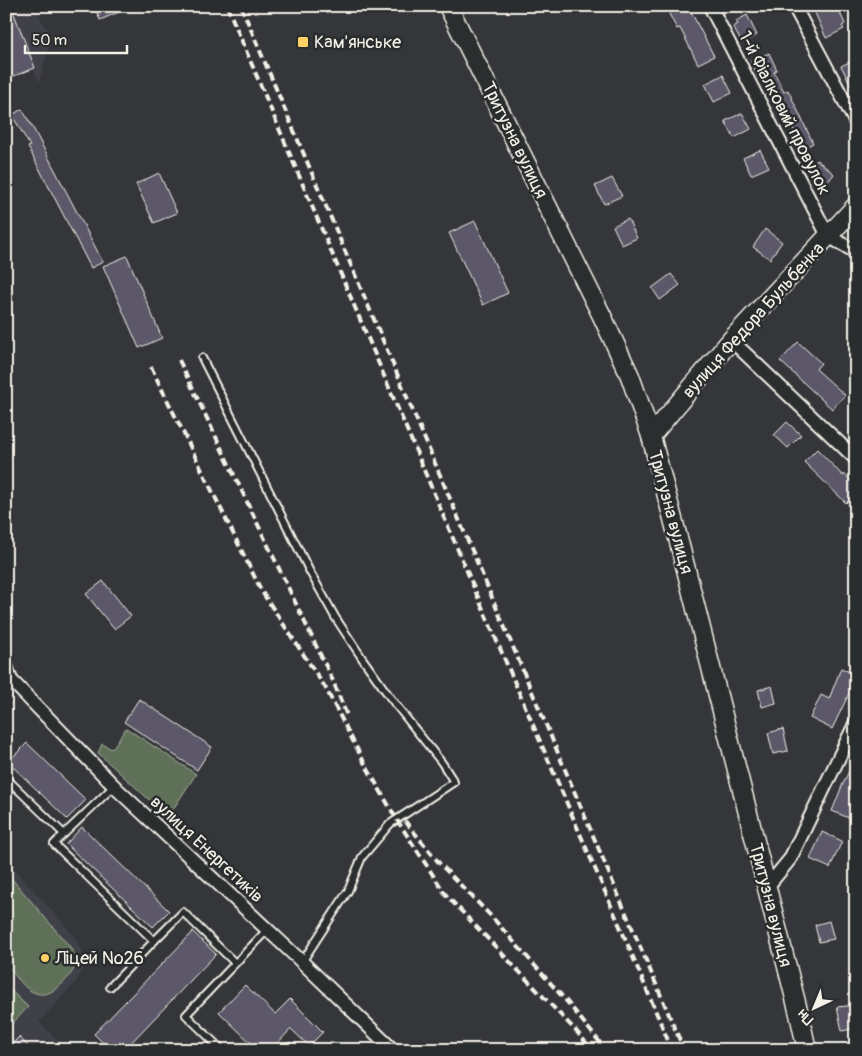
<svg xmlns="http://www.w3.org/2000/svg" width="862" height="1056" font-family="Pangolin,sans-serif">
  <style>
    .built { fill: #404048 }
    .green { fill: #5f6f58; stroke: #aab0a0 }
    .building { fill: #5b586a; stroke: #f4f1e8 }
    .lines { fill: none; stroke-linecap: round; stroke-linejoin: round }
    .lane-casing { stroke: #f4f1e8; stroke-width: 10 }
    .street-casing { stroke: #f4f1e8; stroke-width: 16 }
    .secondary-casing { stroke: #f4f1e8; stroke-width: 21 }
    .path { stroke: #f4f1e8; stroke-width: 2.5; stroke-dasharray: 5 4; stroke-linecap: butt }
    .lane { stroke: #2a2d2e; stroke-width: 6 }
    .street { stroke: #2a2d2e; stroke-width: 12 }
    .secondary { stroke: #2a2d2e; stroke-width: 18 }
    .rail { stroke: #f4f1e8; stroke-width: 4; stroke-dasharray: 8 4; stroke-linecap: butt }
    .poi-dot { fill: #ffd166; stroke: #2a2d2e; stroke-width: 2 }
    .labels { text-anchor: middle; stroke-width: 5; stroke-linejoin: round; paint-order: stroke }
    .poi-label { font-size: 18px; fill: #f4f1e8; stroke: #2a2d2e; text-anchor: start }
    .street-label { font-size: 18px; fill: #f4f1e8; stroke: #2a2d2e }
  </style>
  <rect width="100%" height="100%" fill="#34363a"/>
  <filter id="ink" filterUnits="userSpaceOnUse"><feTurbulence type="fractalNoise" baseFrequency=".02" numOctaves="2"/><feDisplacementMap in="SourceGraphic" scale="10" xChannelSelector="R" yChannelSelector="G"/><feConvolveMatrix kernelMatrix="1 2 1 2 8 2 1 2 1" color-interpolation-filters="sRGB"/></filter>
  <g filter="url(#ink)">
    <g class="built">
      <path d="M 6,6 L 35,6 L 42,21 L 52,36 L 39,83 L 34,69 L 6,79 Z"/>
      <path d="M 6,860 L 72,933 L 83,952 L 84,963 L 81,974 L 75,983 L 39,1022 L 59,1041 L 51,1050 L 6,1050 Z"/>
    </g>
    <g class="green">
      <path d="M 126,728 L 196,774 L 168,817 L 98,753 L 102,744 L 112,749 Z"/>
      <path d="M 6,872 L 71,948 C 73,952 76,957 76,962 C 75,973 58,990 48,993 C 43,995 38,994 33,992 C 22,987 14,973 6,964 Z"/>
      <path d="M 6,986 L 28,1007 L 6,1030 Z"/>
    </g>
    <g class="building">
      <path d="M 6,6 L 11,6 L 35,68 L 6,79 Z"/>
      <path d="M 94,6 L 133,6 L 100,20 Z"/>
      <path d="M 671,6 L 688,6 L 714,56 L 698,64 L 680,28 L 677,29 L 669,14 L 673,11 Z"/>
      <path d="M 812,6 L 837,6 L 845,24 L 842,26 L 844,29 L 826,38 Z"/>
      <path d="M 747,15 L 757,35 L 742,43 L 733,27 L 738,24 L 736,21 Z"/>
      <path d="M 769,53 L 777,70 L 774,72 L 784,92 L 788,90 L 813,143 L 798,151 L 790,135 L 795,132 L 783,113 L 780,115 L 771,99 L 774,98 L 763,77 L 759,79 L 751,61 Z"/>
      <path d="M 856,59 L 856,95 L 841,66 Z"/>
      <path d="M 723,75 L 732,93 L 714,102 L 705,84 Z"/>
      <path d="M 22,109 L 33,128 L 103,262 L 91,268 L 28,147 L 30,146 L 12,115 Z"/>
      <path d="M 742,113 L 751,129 L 734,138 L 725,121 Z"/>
      <path d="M 760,150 L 769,167 L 751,175 L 743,158 Z"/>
      <path d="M 817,160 L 834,174 L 823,188 L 810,177 L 813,173 L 809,170 Z"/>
      <path d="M 159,173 L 177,213 L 154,223 L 136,184 Z"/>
      <path d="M 612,178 L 622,196 L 604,204 L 595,186 Z"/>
      <path d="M 628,219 L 637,238 L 622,245 L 613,226 Z"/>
      <path d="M 475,221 L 508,293 L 483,305 L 449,233 Z"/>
      <path d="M 765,229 L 782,242 L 770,259 L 753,247 Z"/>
      <path d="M 127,256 L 162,338 L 139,348 L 103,266 Z"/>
      <path d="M 671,274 L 680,285 L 660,300 L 652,288 Z"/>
      <path d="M 798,342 L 821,363 L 816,369 L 845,395 L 832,409 L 780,361 Z"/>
      <path d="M 787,422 L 801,435 L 788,448 L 774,435 Z"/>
      <path d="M 817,449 L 843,476 L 844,474 L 856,485 L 856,493 L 846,503 L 804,462 Z"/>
      <path d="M 103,581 L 131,616 L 114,629 L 86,594 Z"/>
      <path d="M 841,668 L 856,675 L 856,679 L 832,729 L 810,718 L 821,695 L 829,699 Z"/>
      <path d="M 772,686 L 776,703 L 762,707 L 758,690 Z"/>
      <path d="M 139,699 L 212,747 L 197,770 L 124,722 Z"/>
      <path d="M 783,729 L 788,751 L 773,754 L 768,733 Z"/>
      <path d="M 27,743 L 86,800 L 67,819 L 8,762 Z"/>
      <path d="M 856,756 L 856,806 L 851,819 L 832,811 L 842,786 Z"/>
      <path d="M 82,827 L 169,911 L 153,927 L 66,844 Z"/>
      <path d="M 822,832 L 842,841 L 830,868 L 810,859 Z"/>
      <path d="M 829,921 L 834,939 L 819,942 L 815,925 Z"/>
      <path d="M 193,932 L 216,954 L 124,1050 L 110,1050 L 94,1034 Z"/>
      <path d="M 245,985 L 275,1014 L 290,999 L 323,1032 L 309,1046 L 291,1029 L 271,1050 L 258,1050 L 219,1012 Z"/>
      <path d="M 856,1005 L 856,1028 L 842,1031 L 837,1007 Z"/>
      <path d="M 19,1037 L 32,1050 L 6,1050 Z"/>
    </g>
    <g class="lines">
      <defs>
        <g id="lane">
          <path d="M 202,358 L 310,572 L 335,617 L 362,658 L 392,700 L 442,763 L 454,782 L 390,824 L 362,857 L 348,891 L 302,962"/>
          <path d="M 6,778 L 64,834 L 114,786"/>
          <path d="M 64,834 L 54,844 L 154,941 L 183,912 L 235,963"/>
          <path d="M 110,987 L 154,941"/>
          <path d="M 222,1050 L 186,1015 L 267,930"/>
          <path d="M 287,1050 L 290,1047"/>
        </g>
        <g id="street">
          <path d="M 710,6 L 828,236 L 856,252"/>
          <path d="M 794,6 L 856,123"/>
          <path d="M 731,340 L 856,459"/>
          <path d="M 6,666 L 11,680 L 118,790 L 302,962 L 393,1050"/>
          <path d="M 767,887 L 790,859 L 856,722"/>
        </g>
        <g id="secondary">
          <path d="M 448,6 L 602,316 L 630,376 L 651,436 L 678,538 L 799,1014 L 807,1050"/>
          <path d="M 651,436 L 731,340 L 856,206"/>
        </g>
      </defs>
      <use href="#lane" class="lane-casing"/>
      <use href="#street" class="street-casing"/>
      <use href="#secondary" class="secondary-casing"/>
      <path class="path" d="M 6,734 L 10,696"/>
      <use href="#lane" class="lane"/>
      <use href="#street" class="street"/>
      <use href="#secondary" class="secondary"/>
      <g class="rail">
        <path d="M 227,6 L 483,609 L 622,931 L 672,1050"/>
        <path d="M 241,6 L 684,1050"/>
        <path d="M 179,360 L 333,681 L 348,718"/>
        <path d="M 151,367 L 262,592 L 325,687 L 365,764 L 397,820 L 446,895 L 577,1032 L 592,1050"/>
        <path d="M 405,821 L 440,864 L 491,916 L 568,1003 L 606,1050"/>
      </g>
    </g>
  </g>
  <g class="poi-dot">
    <rect x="297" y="36" width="12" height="12" rx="2.5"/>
    <circle cx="45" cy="958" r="5"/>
  </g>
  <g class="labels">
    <g class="poi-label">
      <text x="314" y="48">Кам'янське</text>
      <text x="55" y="964">Ліцей №26</text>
    </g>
    <g class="street-label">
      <text transform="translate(785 113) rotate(63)" y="6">1-й Фіалковий провулок</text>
      <text transform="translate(515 140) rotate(64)" y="6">Тритузна вулиця</text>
      <text transform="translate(753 320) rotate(-48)" y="6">вулиця Федора Бульбенка</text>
      <text transform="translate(671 512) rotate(75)" y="6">Тритузна вулиця</text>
      <text transform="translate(207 849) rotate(43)" y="6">вулиця Енергетиків</text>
      <text transform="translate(771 905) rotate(76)" y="6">Тритузна вулиця</text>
    </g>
  </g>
  <rect width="862" height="1056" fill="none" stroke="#2a2d2e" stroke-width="25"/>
  <rect x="12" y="12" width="837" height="1031" fill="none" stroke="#f4f1e8" stroke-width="2" filter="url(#ink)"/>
  <g transform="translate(814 1008) rotate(224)" stroke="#2a2d2e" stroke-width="4" paint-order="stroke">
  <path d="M0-4L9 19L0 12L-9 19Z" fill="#f4f1e8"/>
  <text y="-8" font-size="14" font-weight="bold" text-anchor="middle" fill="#f4f1e8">Пн</text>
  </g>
  <path d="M25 45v8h102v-8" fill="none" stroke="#f4f1e8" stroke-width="2.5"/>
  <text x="32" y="45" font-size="15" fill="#f4f1e8" stroke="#2a2d2e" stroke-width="4" paint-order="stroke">50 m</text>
</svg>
